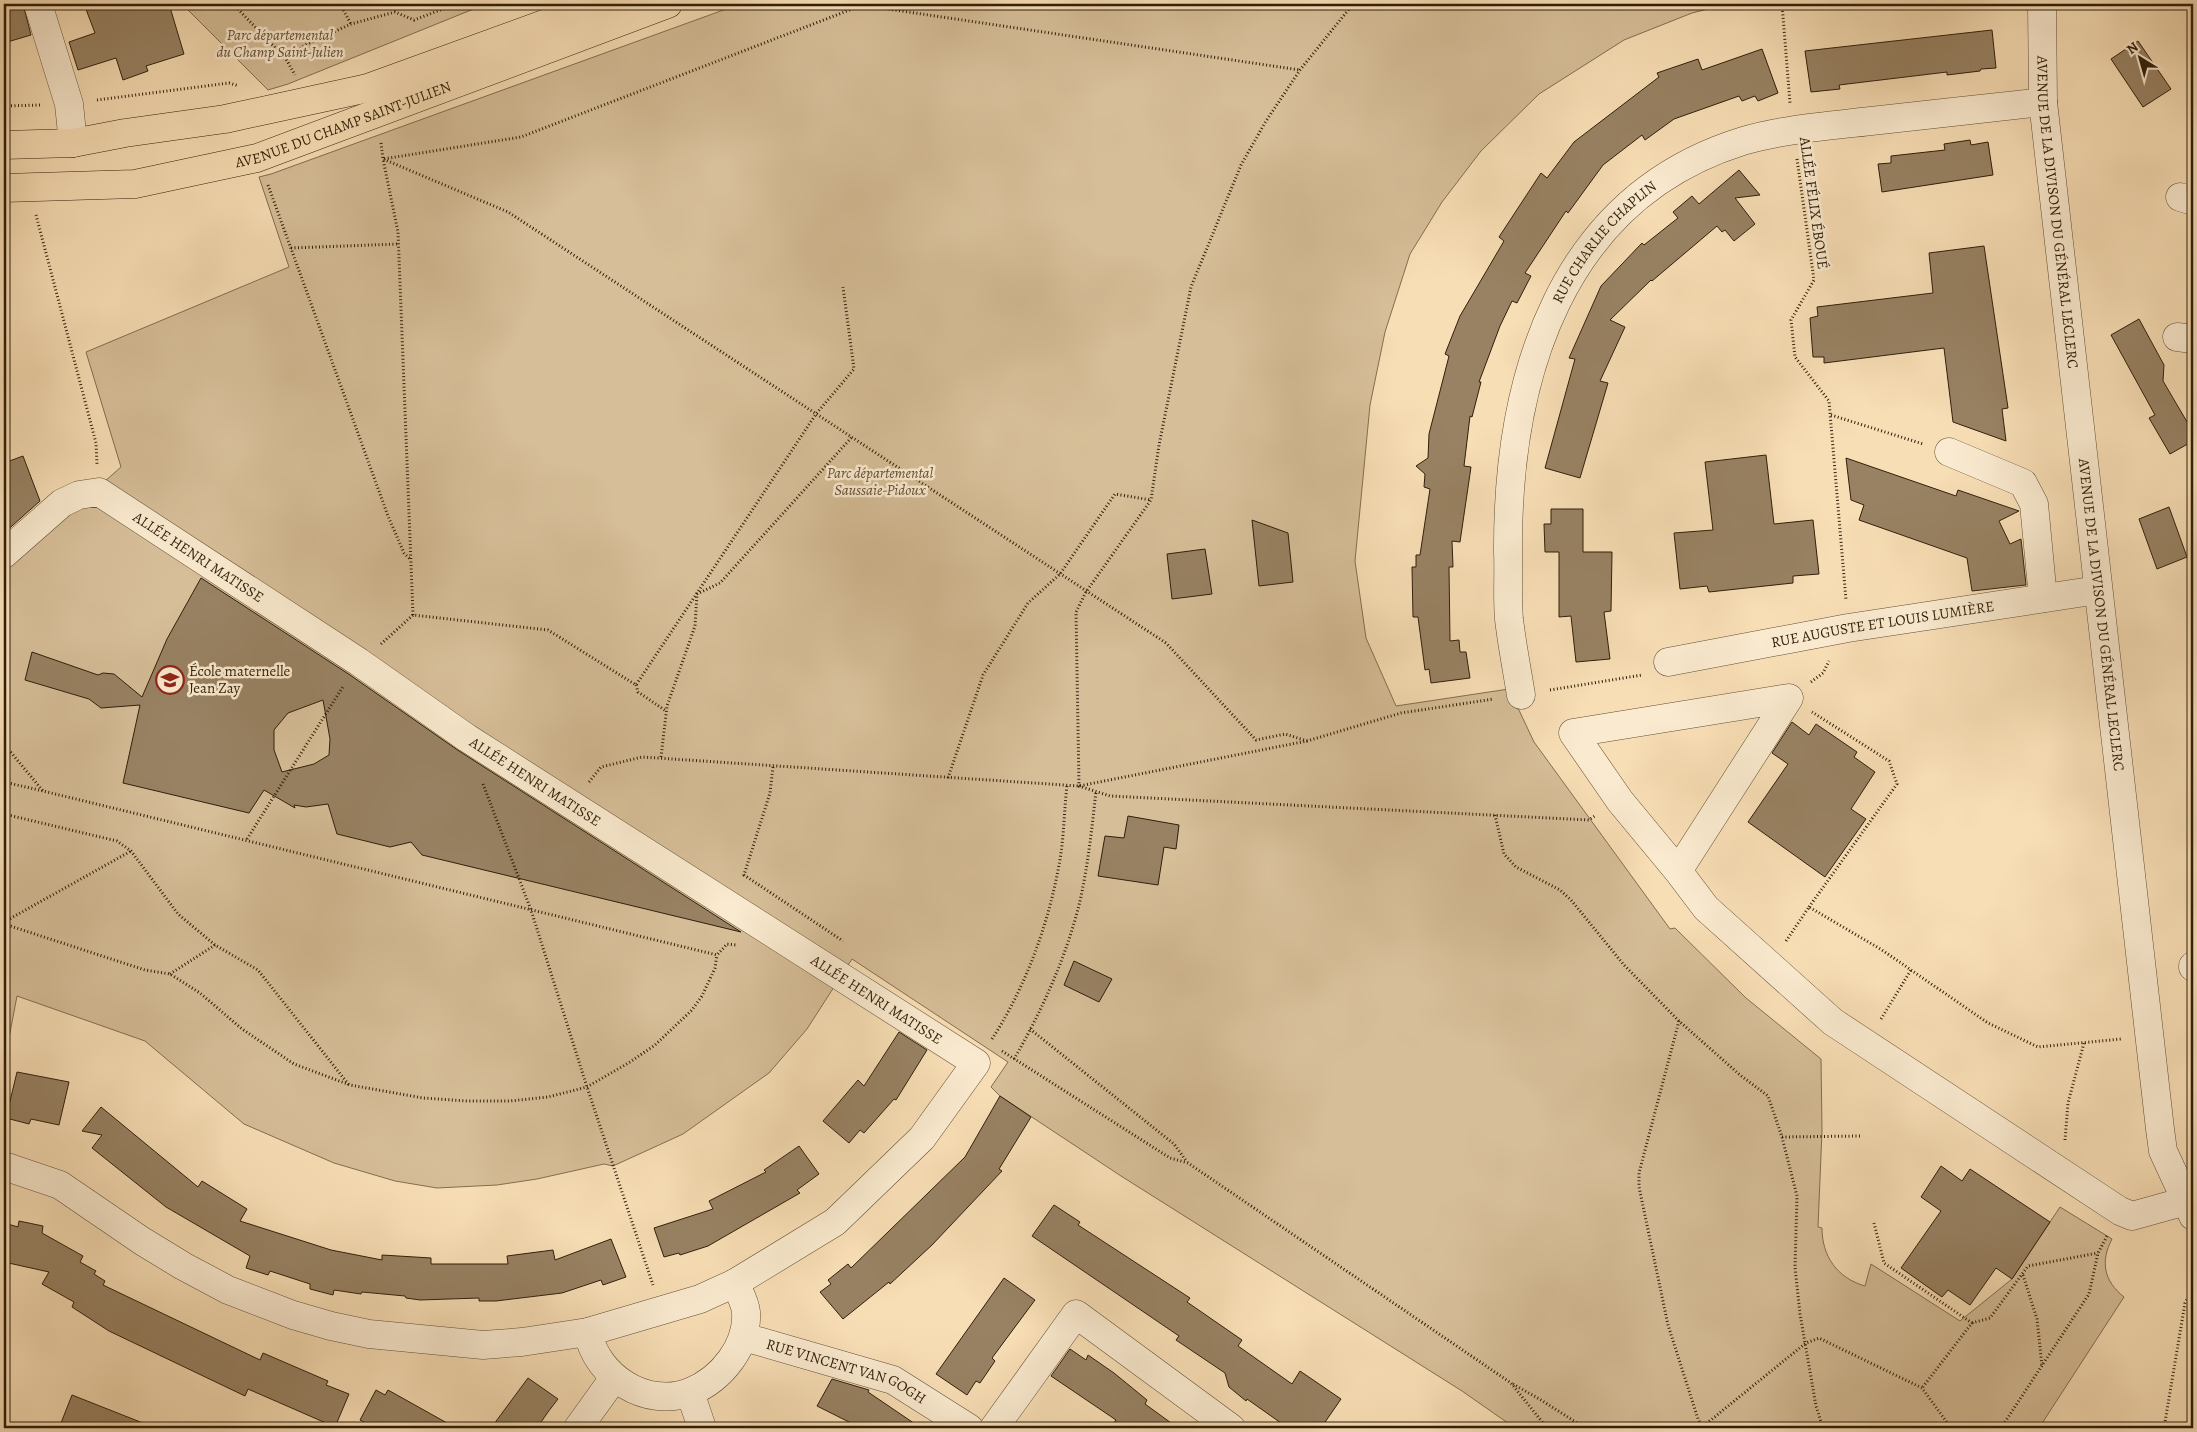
<svg xmlns="http://www.w3.org/2000/svg" width="2197" height="1432" font-family="Alegreya,serif">
  <style>
    .green { fill: #d6be98; stroke: #826e51 }
    .building { fill: #988263; stroke: #2f1f0a; fill-rule: evenodd }
    .lines { fill: none; stroke-linecap: round; stroke-linejoin: round }
    .minor-casing { stroke: #614f35; stroke-width: 29 }
    .major-casing { stroke: #2f1f0a; stroke-width: 29 }
    .path { stroke: #2f1f0a; stroke-width: 3; stroke-dasharray: 1 2.5; stroke-linecap: butt }
    .minor { stroke: #faeacf; stroke-width: 28 }
    .major { stroke: #f8deb5; stroke-width: 28 }
    .labels { text-anchor: middle; stroke-width: 5; stroke-linejoin: round; paint-order: stroke }
    .park-label { font-size: 15px; font-style: italic; fill: #614f35; stroke: #faeacf }
    .street-label { font-size: 15px; fill: #2f1f0a; stroke: #faeacf }
    .poi-label { font-size: 15px; fill: #2f1f0a; stroke: #faeacf; text-anchor: start }
  </style>
  <rect width="100%" height="100%" fill="#f8deb5"/>
  <filter id="stains"><feTurbulence type="fractalNoise" baseFrequency=".004" numOctaves="4"/><feColorMatrix values="0 0 0 0 .2 0 0 0 0 .09 0 0 0 0 .02 0 0 0 .5 -.17"/></filter>
  <radialGradient id="worn" r=".72"><stop offset=".6" stop-color="#630" stop-opacity="0"/><stop offset="1" stop-color="#630" stop-opacity=".3"/></radialGradient>
  <g class="green">
    <path d="M 182,4 L 486,4 L 288,84 L 268,90 Z"/>
    <path d="M 740,4 L 1728,4 L 1692,13 L 1624,40 L 1539,94 L 1481,151 L 1442,202 L 1410,254 L 1385,332 L 1370,405 L 1355,561 L 1366,638 L 1396,706 L 1509,689 L 1534,742 L 1670,929 L 1675,928 L 1746,998 L 1821,1059 L 1822,1131 L 1818,1227 L 1822,1228 C 1822,1256 1837,1278 1865,1286 L 1871,1264 L 1960,1321 L 2012,1279 L 2060,1207 L 2112,1239 C 2100,1262 2104,1281 2124,1297 L 2039,1428 L 1515,1428 L 1462,1391 L 1121,1176 L 1000,1096 L 991,1087 L 1008,1062 L 852,959 L 807,1029 L 769,1073 L 683,1134 L 613,1166 L 604,1164 L 537,1179 L 497,1185 L 437,1188 L 395,1181 L 334,1163 L 244,1124 L 145,1041 L 17,996 L 4,1064 L 4,570 L 121,467 L 86,352 L 289,267 L 259,177 L 271,174 Z"/>
  </g>
  <g class="building">
    <path d="M 4,4 L 23,4 L 31,35 L 4,43 Z"/>
    <path d="M 84,4 L 169,4 L 184,54 L 146,66 L 148,71 L 123,80 L 116,58 L 78,70 L 69,42 L 95,33 Z"/>
    <path d="M 1992,30 L 1996,68 L 1981,69 L 1980,71 L 1947,75 L 1947,72 L 1839,85 L 1840,89 L 1811,92 L 1805,51 Z"/>
    <path d="M 2138,41 L 2171,89 L 2143,107 L 2111,59 Z"/>
    <path d="M 1762,49 L 1778,93 L 1758,101 L 1755,96 L 1742,101 L 1739,96 L 1674,119 L 1645,140 L 1642,135 L 1603,165 L 1568,213 L 1566,211 L 1525,273 L 1531,276 L 1517,303 L 1512,301 L 1500,326 L 1479,382 L 1481,382 L 1472,417 L 1470,416 L 1464,466 L 1471,467 L 1460,542 L 1452,541 L 1453,567 L 1449,567 L 1450,641 L 1459,640 L 1460,652 L 1466,652 L 1470,678 L 1431,683 L 1429,669 L 1425,670 L 1418,617 L 1413,617 L 1412,567 L 1416,567 L 1416,555 L 1420,555 L 1430,489 L 1424,487 L 1425,474 L 1416,466 L 1428,458 L 1429,434 L 1449,356 L 1445,354 L 1460,316 L 1504,241 L 1499,237 L 1541,173 L 1547,178 L 1574,142 L 1659,77 L 1657,73 L 1698,59 L 1702,70 Z"/>
    <path d="M 1970,140 L 1971,145 L 1988,142 L 1993,175 L 1882,192 L 1878,164 L 1891,163 L 1891,156 L 1945,150 L 1944,144 Z"/>
    <path d="M 1739,170 L 1760,195 L 1735,198 L 1755,224 L 1734,241 L 1725,230 L 1722,232 L 1717,226 L 1652,281 L 1651,280 L 1610,320 L 1625,327 L 1600,381 L 1608,383 L 1580,478 L 1545,468 L 1575,359 L 1569,358 L 1601,286 L 1642,243 L 1644,245 L 1678,218 L 1673,212 L 1692,196 L 1699,204 Z"/>
    <path d="M 1984,246 L 2008,408 L 2002,409 L 2006,441 L 1953,422 L 1944,348 L 1824,363 L 1824,357 L 1813,357 L 1810,318 L 1818,316 L 1817,307 L 1933,293 L 1929,253 Z"/>
    <path d="M 2139,319 L 2164,365 L 2163,381 L 2193,432 L 2193,441 L 2170,454 L 2149,418 L 2155,415 L 2111,335 Z"/>
    <path d="M 1766,455 L 1774,524 L 1813,520 L 1819,574 L 1793,576 L 1793,583 L 1709,592 L 1707,586 L 1680,589 L 1674,533 L 1713,530 L 1705,462 Z"/>
    <path d="M 23,456 L 40,501 L 4,533 L 4,463 Z"/>
    <path d="M 1846,458 L 1956,496 L 1958,490 L 2019,511 L 1999,521 L 2010,544 L 2021,539 L 2026,585 L 1972,591 L 1967,558 L 1859,520 L 1864,505 L 1851,500 Z"/>
    <path d="M 2169,507 L 2187,557 L 2157,569 L 2139,519 Z"/>
    <path d="M 1551,509 L 1583,509 L 1583,552 L 1612,552 L 1611,611 L 1604,612 L 1610,659 L 1576,662 L 1571,616 L 1559,617 L 1559,552 L 1545,552 L 1544,524 L 1551,524 Z"/>
    <path d="M 1252,520 L 1288,533 L 1293,582 L 1259,586 Z"/>
    <path d="M 1205,549 L 1212,594 L 1172,599 L 1167,554 Z"/>
    <path d="M 201,578 L 350,675 L 459,751 L 741,932 L 422,855 L 411,842 L 390,847 L 337,834 L 328,804 L 306,807 L 294,805 L 295,808 L 264,790 L 249,813 L 123,783 L 140,705 L 101,708 L 89,699 L 25,680 L 32,652 L 98,675 L 103,673 L 114,674 L 142,697 L 167,639 ZM 323,700 L 330,739 L 329,755 L 314,764 L 282,772 L 274,750 L 274,730 L 288,713 Z"/>
    <path d="M 1792,722 L 1809,735 L 1816,724 L 1857,752 L 1854,757 L 1875,772 L 1851,809 L 1866,819 L 1825,877 L 1748,822 L 1788,764 L 1772,753 Z"/>
    <path d="M 1128,816 L 1179,825 L 1176,849 L 1164,847 L 1158,885 L 1098,876 L 1105,836 L 1124,838 Z"/>
    <path d="M 1074,961 L 1112,979 L 1099,1002 L 1064,985 Z"/>
    <path d="M 899,1032 L 927,1050 L 896,1100 L 894,1099 L 864,1133 L 860,1130 L 849,1143 L 823,1121 L 858,1080 L 864,1086 Z"/>
    <path d="M 17,1072 L 69,1082 L 59,1125 L 31,1119 L 29,1124 L 6,1118 Z"/>
    <path d="M 1000,1096 L 1031,1117 L 999,1169 L 1002,1171 L 932,1245 L 890,1284 L 889,1282 L 843,1319 L 820,1292 L 831,1284 L 828,1280 L 848,1264 L 851,1268 L 965,1157 Z"/>
    <path d="M 101,1107 L 198,1187 L 202,1181 L 247,1209 L 240,1221 L 331,1250 L 382,1260 L 382,1255 L 431,1258 L 431,1264 L 508,1264 L 507,1256 L 553,1250 L 555,1260 L 611,1239 L 626,1277 L 603,1285 L 601,1280 L 562,1293 L 496,1301 L 479,1301 L 479,1298 L 420,1300 L 406,1298 L 405,1296 L 362,1292 L 361,1294 L 334,1290 L 333,1295 L 310,1289 L 310,1284 L 270,1271 L 268,1275 L 246,1268 L 250,1256 L 166,1207 L 92,1148 L 102,1135 L 82,1131 Z"/>
    <path d="M 799,1146 L 819,1174 L 797,1190 L 800,1193 L 708,1246 L 680,1255 L 679,1253 L 664,1257 L 654,1228 L 713,1209 L 709,1201 L 766,1172 L 764,1170 Z"/>
    <path d="M 1941,1166 L 1962,1181 L 1970,1169 L 2050,1222 L 2012,1279 L 1996,1268 L 1970,1305 L 1948,1290 L 1942,1297 L 1901,1268 L 1941,1211 L 1921,1197 Z"/>
    <path d="M 1054,1205 L 1080,1222 L 1078,1225 L 1190,1298 L 1187,1302 L 1242,1340 L 1238,1346 L 1292,1384 L 1300,1371 L 1341,1399 L 1321,1428 L 1288,1428 L 1247,1399 L 1246,1401 L 1229,1387 L 1225,1373 L 1176,1340 L 1179,1336 L 1032,1236 Z"/>
    <path d="M 19,1221 L 43,1226 L 42,1233 L 83,1256 L 80,1262 L 96,1271 L 94,1274 L 105,1281 L 103,1285 L 260,1360 L 263,1353 L 328,1381 L 326,1385 L 349,1394 L 335,1427 L 248,1389 L 245,1396 L 109,1331 L 72,1307 L 74,1302 L 42,1284 L 49,1272 L 4,1262 L 4,1223 L 18,1227 Z"/>
    <path d="M 1004,1278 L 1035,1300 L 992,1358 L 995,1361 L 980,1383 L 976,1381 L 967,1395 L 936,1374 Z"/>
    <path d="M 1070,1349 L 1086,1360 L 1088,1355 L 1114,1373 L 1147,1400 L 1145,1404 L 1178,1428 L 1110,1428 L 1116,1420 L 1051,1376 Z"/>
    <path d="M 528,1378 L 558,1399 L 548,1412 L 537,1428 L 491,1428 Z"/>
    <path d="M 832,1379 L 869,1390 L 868,1392 L 921,1428 L 861,1428 L 817,1406 Z"/>
    <path d="M 376,1390 L 385,1395 L 388,1390 L 456,1428 L 375,1428 L 360,1420 Z"/>
    <path d="M 72,1395 L 153,1427 L 153,1428 L 59,1428 Z"/>
  </g>
  <g class="lines">
    <defs>
      <g id="minor">
        <path d="M 38,4 L 69,104 L 73,143"/>
        <path id="s1" d="M 2042,4 L 2043,102 L 2160,1129 L 2163,1151 L 2193,1216"/>
        <path d="M 2180,197 L 2193,201"/>
        <path d="M 2177,337 L 2193,339"/>
        <path d="M 1949,452 L 2023,483 L 2034,504 L 2043,598"/>
        <path id="s2" d="M 4,554 L 62,503 L 79,495 L 99,492 L 359,662 L 467,738 L 976,1063 L 922,1138 L 835,1222 L 735,1283 L 700,1299 L 588,1332 L 522,1342 L 483,1345 L 369,1334 L 331,1326 L 293,1315 L 228,1290 L 183,1266 L 142,1241 L 60,1185 L 4,1166"/>
        <path id="s3" d="M 1668,662 L 1848,628 L 2098,590"/>
        <path id="s4" d="M 1521,695 C 1517,670 1512,645 1509,619 C 1507,597 1509,574 1508,552 C 1507,379 1559,198 1743,141 C 1784,129 1828,126 1871,121 C 1928,115 1986,108 2043,102"/>
        <path d="M 1678,871 L 1620,801 L 1573,733 L 1789,698 L 1678,871 L 1706,908 L 1833,1022 L 2120,1211 L 2132,1216 L 2193,1199"/>
        <path d="M 2193,966 L 2193,967"/>
        <path d="M 588,1332 C 596,1376 646,1409 690,1392 C 722,1379 748,1346 746,1312 C 745,1302 739,1292 735,1283"/>
        <path id="s5" d="M 744,1337 L 893,1380 L 969,1428"/>
        <path d="M 690,1392 L 702,1428"/>
        <path d="M 578,1428 L 614,1378"/>
        <path d="M 994,1428 L 1076,1314 L 1231,1428"/>
      </g>
      <g id="major">
        <path d="M 4,145 L 73,143 L 125,133 L 225,119 L 368,88 L 599,4"/>
        <path id="s6" d="M 4,188 L 135,184 L 257,158 L 668,4"/>
      </g>
    </defs>
    <use href="#minor" class="minor-casing"/>
    <use href="#major" class="major-casing"/>
    <g class="path">
      <path d="M 233,4 L 286,59 L 295,75"/>
      <path d="M 340,4 L 351,24"/>
      <path d="M 1353,4 L 1300,70 L 1266,121 L 1241,165 L 1191,287 L 1159,445 L 1151,500 L 1086,592 L 1076,612 L 1079,786 L 1110,796 L 1589,820 L 1596,815"/>
      <path d="M 1782,4 L 1790,103"/>
      <path d="M 861,5 L 1300,70"/>
      <path d="M 696,6 L 703,4"/>
      <path d="M 286,59 L 307,44 L 351,24 L 395,12 L 414,20 L 456,4"/>
      <path d="M 97,100 L 229,83 L 239,86"/>
      <path d="M 4,106 L 41,105"/>
      <path d="M 381,143 L 383,159 L 521,137 L 865,4"/>
      <path d="M 1797,159 L 1814,280 L 1791,320 L 1795,357 L 1829,401 L 1846,600"/>
      <path d="M 268,185 L 388,516 L 404,553 L 410,559"/>
      <path d="M 36,215 L 96,443 L 97,464"/>
      <path d="M 291,248 L 398,244"/>
      <path d="M 1831,415 L 1923,444"/>
      <path d="M 413,615 L 398,232 L 383,159 L 508,212 L 1166,643 L 1256,740 L 1285,734 L 1307,741"/>
      <path d="M 381,644 L 413,615 L 548,630 L 636,685 L 816,414 L 854,369 L 843,287"/>
      <path d="M 1811,682 L 1823,673 L 1829,661"/>
      <path d="M 636,685 L 638,692 L 666,711"/>
      <path d="M 1550,690 L 1642,675"/>
      <path d="M 4,744 L 43,791 L 717,955 L 727,944 L 736,945"/>
      <path d="M 661,757 L 667,706 L 695,626 L 697,594 L 720,583 L 852,437"/>
      <path d="M 773,767 L 770,793 L 744,875 L 843,941"/>
      <path d="M 948,778 L 983,675 L 1028,603 L 1060,574 L 1115,494 L 1151,500"/>
      <path d="M 4,782 L 43,791"/>
      <path d="M 589,782 L 601,767 L 642,757 L 1079,786 L 1307,741 L 1401,713 L 1494,699"/>
      <path d="M 483,784 L 531,910 L 587,1087 L 653,1285"/>
      <path d="M 4,814 L 117,841 L 131,851 L 178,914 L 215,945 L 258,970 L 349,1085"/>
      <path d="M 1495,815 L 1504,854 L 1516,867 L 1560,890 L 1571,900 L 1624,965 L 1679,1021 L 1740,1075 L 1768,1096 L 1782,1137 L 1797,1196 L 1795,1267 L 1800,1314 L 1816,1406 L 1823,1428"/>
      <path d="M 247,839 L 344,685"/>
      <path d="M 1809,907 L 1897,784 L 1889,761 L 1812,712"/>
      <path d="M 4,922 L 131,851"/>
      <path d="M 4,924 L 145,970 L 170,974 L 200,993 L 242,1029 L 294,1064 L 350,1085 L 423,1098 L 467,1101 L 510,1101 L 548,1097 L 587,1087 L 630,1062 L 655,1045 L 692,1010 L 702,996 L 715,968 L 717,955"/>
      <path d="M 1786,941 L 1809,907 L 1882,950 L 1988,1023 L 2038,1047 L 2121,1039"/>
      <path d="M 170,974 L 215,945"/>
      <path d="M 1881,1019 L 1911,970"/>
      <path d="M 1679,1021 L 1639,1173 L 1639,1187 L 1668,1325 L 1698,1419 L 1703,1428"/>
      <path d="M 1030,1029 L 1174,1144 L 1187,1162"/>
      <path d="M 992,1039 C 1025,988 1048,926 1059,865 C 1064,839 1064,812 1067,785"/>
      <path d="M 1002,1051 L 1170,1158 L 1188,1163 L 1511,1383 L 1547,1428"/>
      <path d="M 1014,1059 C 1042,1011 1067,955 1080,901 C 1088,865 1092,828 1096,791"/>
      <path d="M 1782,1137 L 1860,1136"/>
      <path d="M 2065,1140 L 2068,1103 L 2084,1043"/>
      <path d="M 1874,1223 L 1884,1263 L 1972,1323 L 1922,1388"/>
      <path d="M 2023,1275 L 2037,1319 L 2042,1366"/>
      <path d="M 1972,1323 L 1990,1318 L 2028,1266 L 2098,1253"/>
      <path d="M 1513,1384 L 1541,1400 L 1585,1428"/>
      <path d="M 1701,1428 L 1791,1355 L 1806,1343 L 1819,1338 L 1922,1388 L 1951,1428"/>
      <path d="M 2001,1428 L 2089,1294 L 2098,1253 L 2107,1236"/>
      <path d="M 2164,1428 L 2185,1303 L 2193,1289"/>
    </g>
    <use href="#minor" class="minor"/>
    <use href="#major" class="major"/>
  </g>
  <defs>
    <symbol id="school-ring" viewBox="-11 -11 22 22"><circle r="9.5" fill="#faeacf" stroke="#8f2418" stroke-width="1.5"/><path d="M0-5L7-2L0 1L-7-2ZM-4 1L0 2.5L4 1V4Q0 6-4 4Z" fill="#8f2418"/></symbol>
  </defs>
  <g fill-rule="evenodd">
    <use href="#school-ring" x="154" y="664" width="32" height="32"/>
  </g>
  <g class="labels">
    <g class="park-label">
      <text x="280" y="40">Parc départemental<tspan x="280" dy="17">du Champ Saint-Julien</tspan></text>
      <text x="880" y="478">Parc départemental<tspan x="880" dy="17">Saussaie-Pidoux</tspan></text>
    </g>
    <g class="street-label">
      <text dy="5" stroke="none"><textPath href="#s6" startOffset="348">AVENUE DU CHAMP SAINT-JULIEN</textPath></text>
      <text transform="translate(1814 203) rotate(82)" y="5">ALLÉE FÉLIX ÉBOUÉ</text>
      <text dy="5" stroke="none"><textPath href="#s1" startOffset="209">AVENUE DE LA DIVISON DU GÉNÉRAL LECLERC</textPath></text>
      <text dy="5" stroke="none"><textPath href="#s4" startOffset="478">RUE CHARLIE CHAPLIN</textPath></text>
      <text dy="5" stroke="none"><textPath href="#s2" startOffset="235">ALLÉE HENRI MATISSE</textPath></text>
      <text dy="5" stroke="none"><textPath href="#s1" startOffset="614">AVENUE DE LA DIVISON DU GÉNÉRAL LECLERC</textPath></text>
      <text dy="5" stroke="none"><textPath href="#s3" startOffset="218">RUE AUGUSTE ET LOUIS LUMIÈRE</textPath></text>
      <text dy="5" stroke="none"><textPath href="#s2" startOffset="640">ALLÉE HENRI MATISSE</textPath></text>
      <text dy="5" stroke="none"><textPath href="#s2" startOffset="1045">ALLÉE HENRI MATISSE</textPath></text>
      <text dy="5" stroke="none"><textPath href="#s5" startOffset="108">RUE VINCENT VAN GOGH</textPath></text>
    </g>
    <g class="poi-label">
      <text x="189" y="676">École maternelle<tspan x="189" dy="17">Jean Zay</tspan></text>
    </g>
  </g>
  <rect width="2197" height="1432" fill="none" stroke="#f8deb5" stroke-width="20"/>
  <rect x="5" y="5" width="2187" height="1422" fill="none" stroke="#2f1f0a" stroke-width="2.5"/>
  <rect x="10" y="10" width="2177" height="1412" fill="none" stroke="#2f1f0a"/>
  <g transform="translate(2140 58) rotate(323)" stroke="#faeacf" stroke-width="4" paint-order="stroke">
  <path d="M0-4L9 19L0 12L-9 19Z" fill="#2f1f0a"/>
  <text y="-8" font-size="14" font-weight="bold" text-anchor="middle" fill="#2f1f0a">N</text>
  </g>
  <rect width="100%" height="100%" filter="url(#stains)"/>
  <rect width="100%" height="100%" fill="url(#worn)"/>
</svg>
